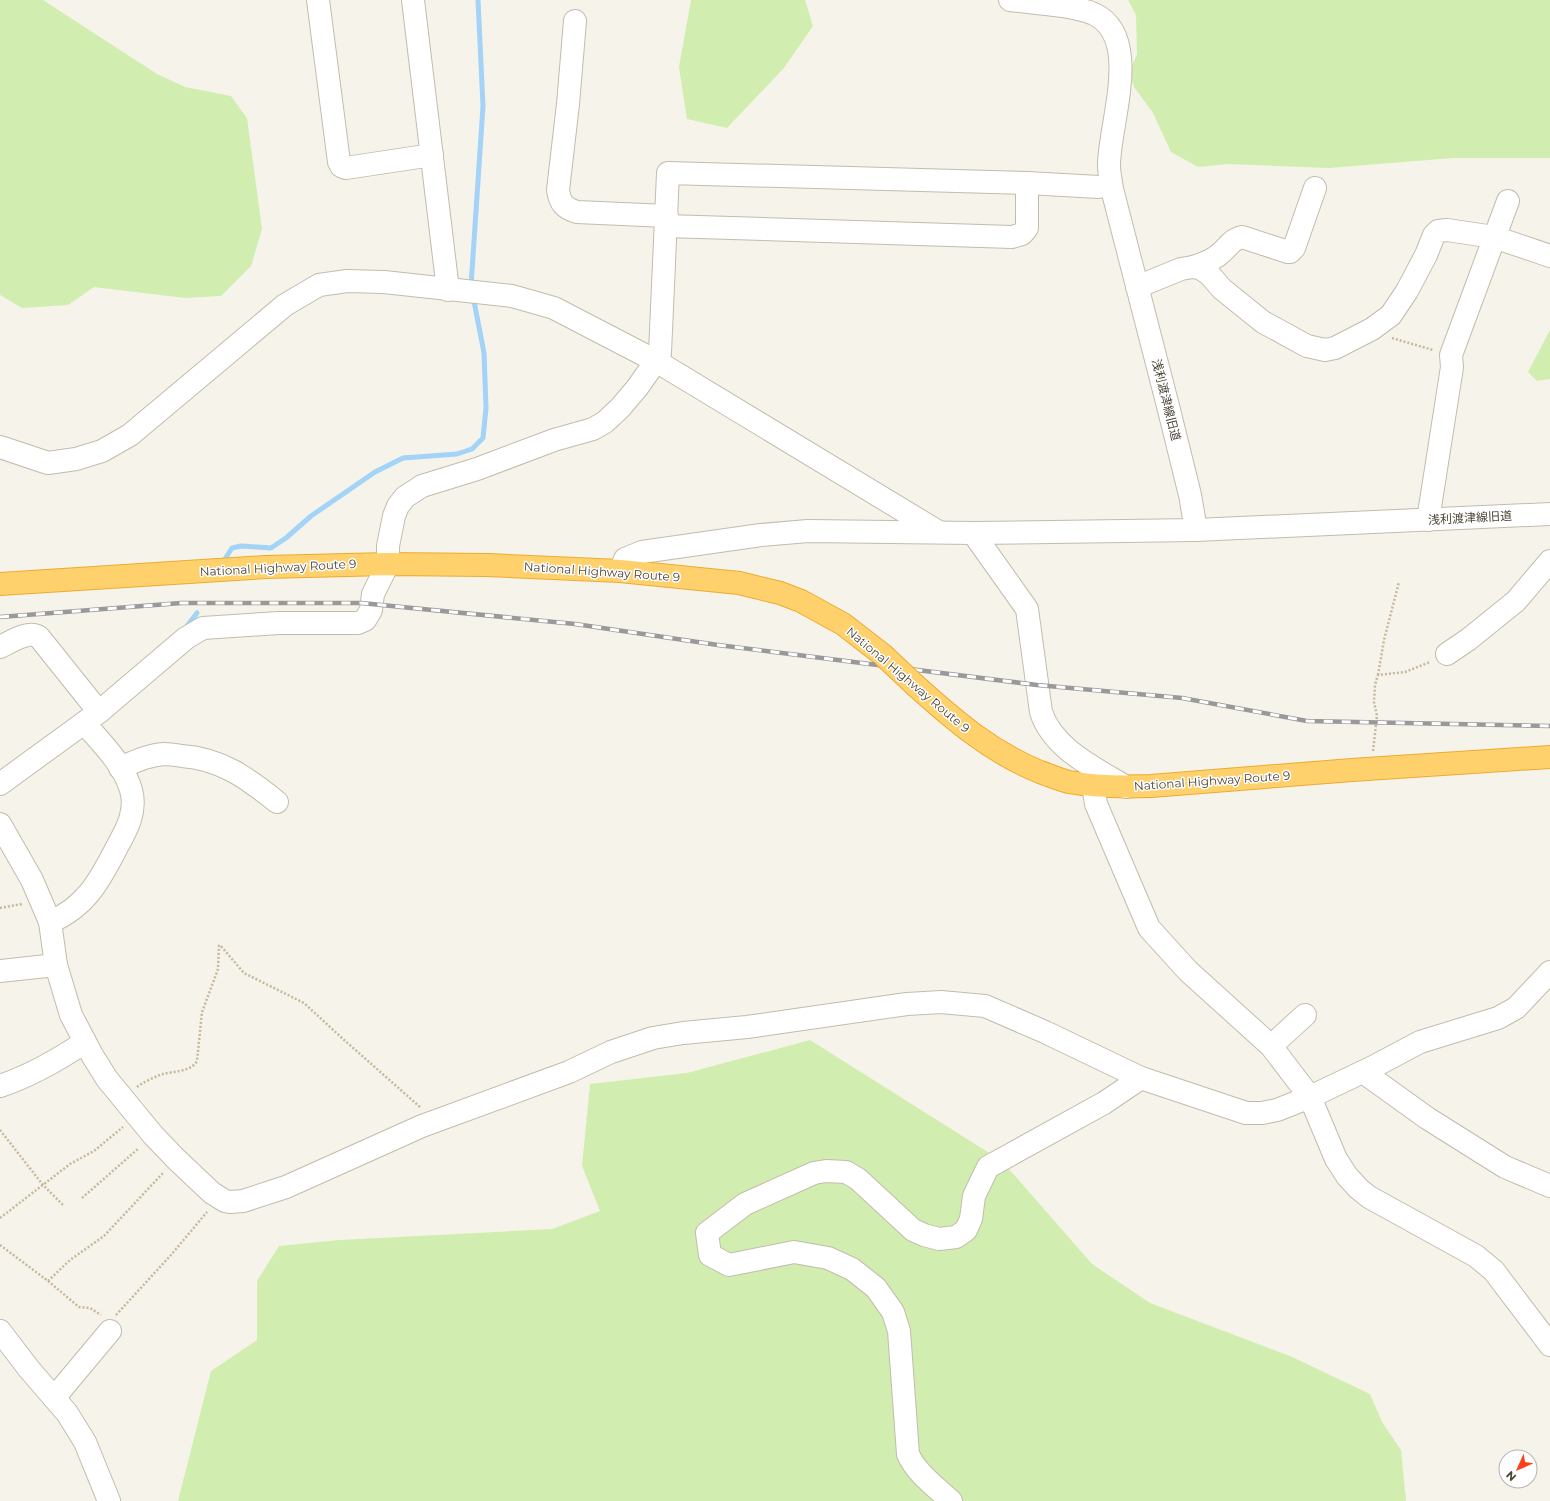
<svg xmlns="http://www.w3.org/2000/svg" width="1550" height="1501" font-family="Montserrat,'Noto Sans JP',sans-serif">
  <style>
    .green { fill: #d1eeb0 }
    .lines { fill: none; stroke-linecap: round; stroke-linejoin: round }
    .stream { stroke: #a3d3f7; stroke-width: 5 }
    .minor-casing { stroke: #c3bcac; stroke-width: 24 }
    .highway-casing { stroke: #ecab2f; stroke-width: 24 }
    .path { stroke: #c6b89c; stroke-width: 2.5; stroke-dasharray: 2 2; stroke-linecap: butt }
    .minor { stroke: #fff; stroke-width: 22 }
    .highway { stroke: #ffd16d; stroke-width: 22 }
    .rail-casing { stroke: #999; stroke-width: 4.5 }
    .rail { stroke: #fff; stroke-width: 3; stroke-dasharray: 9; stroke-linecap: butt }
    .highway-bridge-casing { stroke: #ecab2f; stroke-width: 24; stroke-linecap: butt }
    .highway-bridge { stroke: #ffd16d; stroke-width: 22 }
    .labels { text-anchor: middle; stroke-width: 3; stroke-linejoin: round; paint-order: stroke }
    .street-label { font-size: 12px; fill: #4c4437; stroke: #fff }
  </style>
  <rect width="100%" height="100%" fill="#f6f3ea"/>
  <g class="green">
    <path d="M 0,0 L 43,0 L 157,74 L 185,87 L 231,96 L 247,118 L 262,229 L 251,266 L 221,296 L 185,298 L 94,287 L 68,305 L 22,308 L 0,295 Z"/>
    <path d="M 691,0 L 805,0 L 813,26 L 784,68 L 727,128 L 687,119 L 679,67 Z"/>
    <path d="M 1128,0 L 1550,0 L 1550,158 L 1453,158 L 1329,168 L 1227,164 L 1198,167 L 1171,152 L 1153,113 L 1134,87 L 1130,71 L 1137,54 L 1136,15 Z"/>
    <path d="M 1550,330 L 1550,379 L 1537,381 L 1528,372 Z"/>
    <path d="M 810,1040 L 1002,1161 L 1092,1264 L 1150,1303 L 1290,1356 L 1370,1394 L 1382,1422 L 1401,1450 L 1406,1501 L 178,1501 L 211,1371 L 257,1340 L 257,1281 L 279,1246 L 339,1240 L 552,1229 L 600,1211 L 582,1166 L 590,1084 L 687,1073 Z"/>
  </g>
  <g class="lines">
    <g class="stream">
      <path d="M 471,286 L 483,106 L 478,0"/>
      <path d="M 225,559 L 232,548 L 241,546 L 271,548 L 286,538 L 311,516 L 375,472 L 403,458 L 457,454 L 472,449 L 483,438 L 486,408 L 484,353 L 473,296"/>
      <path d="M 187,626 L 197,613"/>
    </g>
    <defs>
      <g id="minor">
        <path d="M 318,0 L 339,162 L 341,166 L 346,168 L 432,155"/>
        <path d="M 413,0 L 448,290"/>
        <path d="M 1010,0 C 1034,3 1073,5 1094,14 C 1143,37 1109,124 1109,165 C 1109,173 1111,181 1112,189 L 1168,406 L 1190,495 L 1196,530"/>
        <path d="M 575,21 L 568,104 L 558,190 C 560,203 564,208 577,212 L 667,216"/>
        <path d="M 666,226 L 1012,237 L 1022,234 L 1027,228 L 1027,183"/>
        <path d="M 1193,267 C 1203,264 1214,260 1222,252 C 1230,245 1232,239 1242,237 L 1288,252 L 1290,252 L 1294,248 L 1315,188"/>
        <path d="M 1137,287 L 1181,269 L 1193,267 L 1200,268 L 1209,274 L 1222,289 L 1263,322 L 1307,346 L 1325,350 L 1335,348 L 1372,329 L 1391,315 L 1407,291 L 1426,255 L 1434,235 L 1438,231 L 1447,230 L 1494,237 L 1550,256"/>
        <path d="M 0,447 L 48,463 L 76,459 L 102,451 L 130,435 L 285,305 L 319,285 L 347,281 L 384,282 L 512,296 L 554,308 L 656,361 L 937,531"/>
        <path d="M 1428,520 L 1452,367 L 1451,355 L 1508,201"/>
        <path d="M 973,533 L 1027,609 L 1041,712 C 1053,749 1095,768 1126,787"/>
        <path d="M 620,571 L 625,559 L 642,552 L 761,535 L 808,531 L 973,533 L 1196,530 L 1550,514"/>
        <path d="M 0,647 C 11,642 28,630 39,637 L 99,712"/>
        <path d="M 1447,654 L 1469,639 L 1516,601 L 1550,561"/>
        <path d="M 120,768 C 134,762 148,755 164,754 C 170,754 176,755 182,756 C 222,759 247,778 277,802"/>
        <path d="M 0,784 L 99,712 L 186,638 L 203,628 L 279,623 L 358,623 L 365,620 L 371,610 L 373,594 L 388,564 L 388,546 L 394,516 L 398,506 L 405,497 L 422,486 L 477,469 L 554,440 L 593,429 L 605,422 L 620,408 L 637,388 L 656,361 L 660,353 L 668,173 L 1027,183 L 1099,187"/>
        <path d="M 1093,785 L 1096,804 L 1149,928 L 1188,971 L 1271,1046 L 1310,1097 L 1336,1159 L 1347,1176 L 1359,1189 L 1369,1197 L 1476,1256 L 1494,1271 L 1550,1345"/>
        <path d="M 0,824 L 32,880 L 50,922 L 56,965 L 71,1015 L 92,1055 L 107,1079 L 153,1135 L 176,1159 L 212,1193 L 225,1201 L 230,1202 L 243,1201 L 286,1187 L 422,1126 L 569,1072 L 611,1052 L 653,1038 L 683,1033 L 747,1027 L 907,1004 L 941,1002 L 985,1006 L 1045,1032 L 1141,1078 L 1246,1113 L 1262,1113 L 1277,1110 L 1310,1097 L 1373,1067 L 1420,1042 L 1498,1018 L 1516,1008 L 1550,972"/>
        <path d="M 50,922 C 86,907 100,880 117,847 C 127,829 137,811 131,790 C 124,765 101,742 84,723"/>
        <path d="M 0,971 L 56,965"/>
        <path d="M 1271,1046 L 1305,1015"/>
        <path d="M 1363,1072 L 1427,1118 L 1505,1167 L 1550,1186"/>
        <path d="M 0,1086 C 30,1076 58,1060 85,1042"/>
        <path d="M 0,1331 L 29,1369 L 67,1413 L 85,1442 L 109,1501"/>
        <path d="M 54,1398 L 110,1331"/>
        <path d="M 951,1501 C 936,1487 916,1473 908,1454 L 899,1331 L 893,1312 L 876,1288 L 852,1269 L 828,1258 L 794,1252 L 729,1265 L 710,1255 L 707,1233 L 745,1204 L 814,1173 L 826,1171 L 846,1172 L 858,1179 L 913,1230 L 924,1235 L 939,1239 L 956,1237 L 966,1230 L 971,1219 L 974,1196 L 988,1167 L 1104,1103 L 1141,1078"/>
      </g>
      <g id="highway">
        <path d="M 0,584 L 266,567 L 388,564 L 487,565 L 620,571 L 739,583 L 780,593 L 801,601 L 843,624 L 883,655"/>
        <path d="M 916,686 C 955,721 991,752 1040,772 C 1049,775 1060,780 1069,782 C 1096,787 1124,787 1151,786 L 1352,770 L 1550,757"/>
      </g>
    </defs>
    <use href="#minor" class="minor-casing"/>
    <use href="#highway" class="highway-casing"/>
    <g class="path">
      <path d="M 1392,338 L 1433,350"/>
      <path d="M 1378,675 L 1384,640 L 1399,582"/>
      <path d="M 1373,751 L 1377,716 L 1374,702 L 1375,685 L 1378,675 L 1405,672 L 1430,662"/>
      <path d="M 0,908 L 22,904"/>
      <path d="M 137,1087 C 144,1082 154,1077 163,1074 C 174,1071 191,1072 197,1061 L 202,1012 L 218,969 L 219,946 L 220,945 L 244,973 L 304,1003 L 343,1039 L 420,1107"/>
      <path d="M 0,1130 L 43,1185 L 63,1205"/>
      <path d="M 82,1198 L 139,1148"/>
      <path d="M 0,1218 L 70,1164 L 94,1151 L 123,1127"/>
      <path d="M 0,1245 L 48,1281 L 79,1307 L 90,1308 L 101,1315"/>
      <path d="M 48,1281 L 70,1260 L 104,1236 L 163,1173"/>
      <path d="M 116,1315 L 171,1255 L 207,1212"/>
    </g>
    <use href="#minor" class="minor"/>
    <use href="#highway" class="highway"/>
    <defs>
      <path id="rail" d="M 0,617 L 181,603 L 361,603 L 575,624 L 718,645 L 1037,685 L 1182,698 L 1307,721 L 1550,726"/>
    </defs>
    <use href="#rail" class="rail-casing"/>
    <use href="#rail" class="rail"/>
    <defs>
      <path id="highway-bridge" d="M 883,655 L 916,686"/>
    </defs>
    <use href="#highway-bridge" class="highway-bridge-casing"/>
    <use href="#highway-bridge" class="highway-bridge"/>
  </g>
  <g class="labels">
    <g class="street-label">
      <text transform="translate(1166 400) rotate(76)" y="4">浅利渡津線旧道</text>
      <text transform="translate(1470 518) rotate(-3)" y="4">浅利渡津線旧道</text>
      <text transform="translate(278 568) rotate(-3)" y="4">National Highway Route 9</text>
      <text transform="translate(602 572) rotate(4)" y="4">National Highway Route 9</text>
      <text transform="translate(908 680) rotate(40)" y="4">National Highway Route 9</text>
      <text transform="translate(1212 781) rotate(-4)" y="4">National Highway Route 9</text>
    </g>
  </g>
  <g transform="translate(1518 1469) rotate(225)"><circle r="19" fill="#ffffff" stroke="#b7b4af"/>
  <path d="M0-3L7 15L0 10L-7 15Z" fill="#ff4019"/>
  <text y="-6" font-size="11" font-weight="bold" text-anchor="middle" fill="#4c4437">N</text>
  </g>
</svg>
